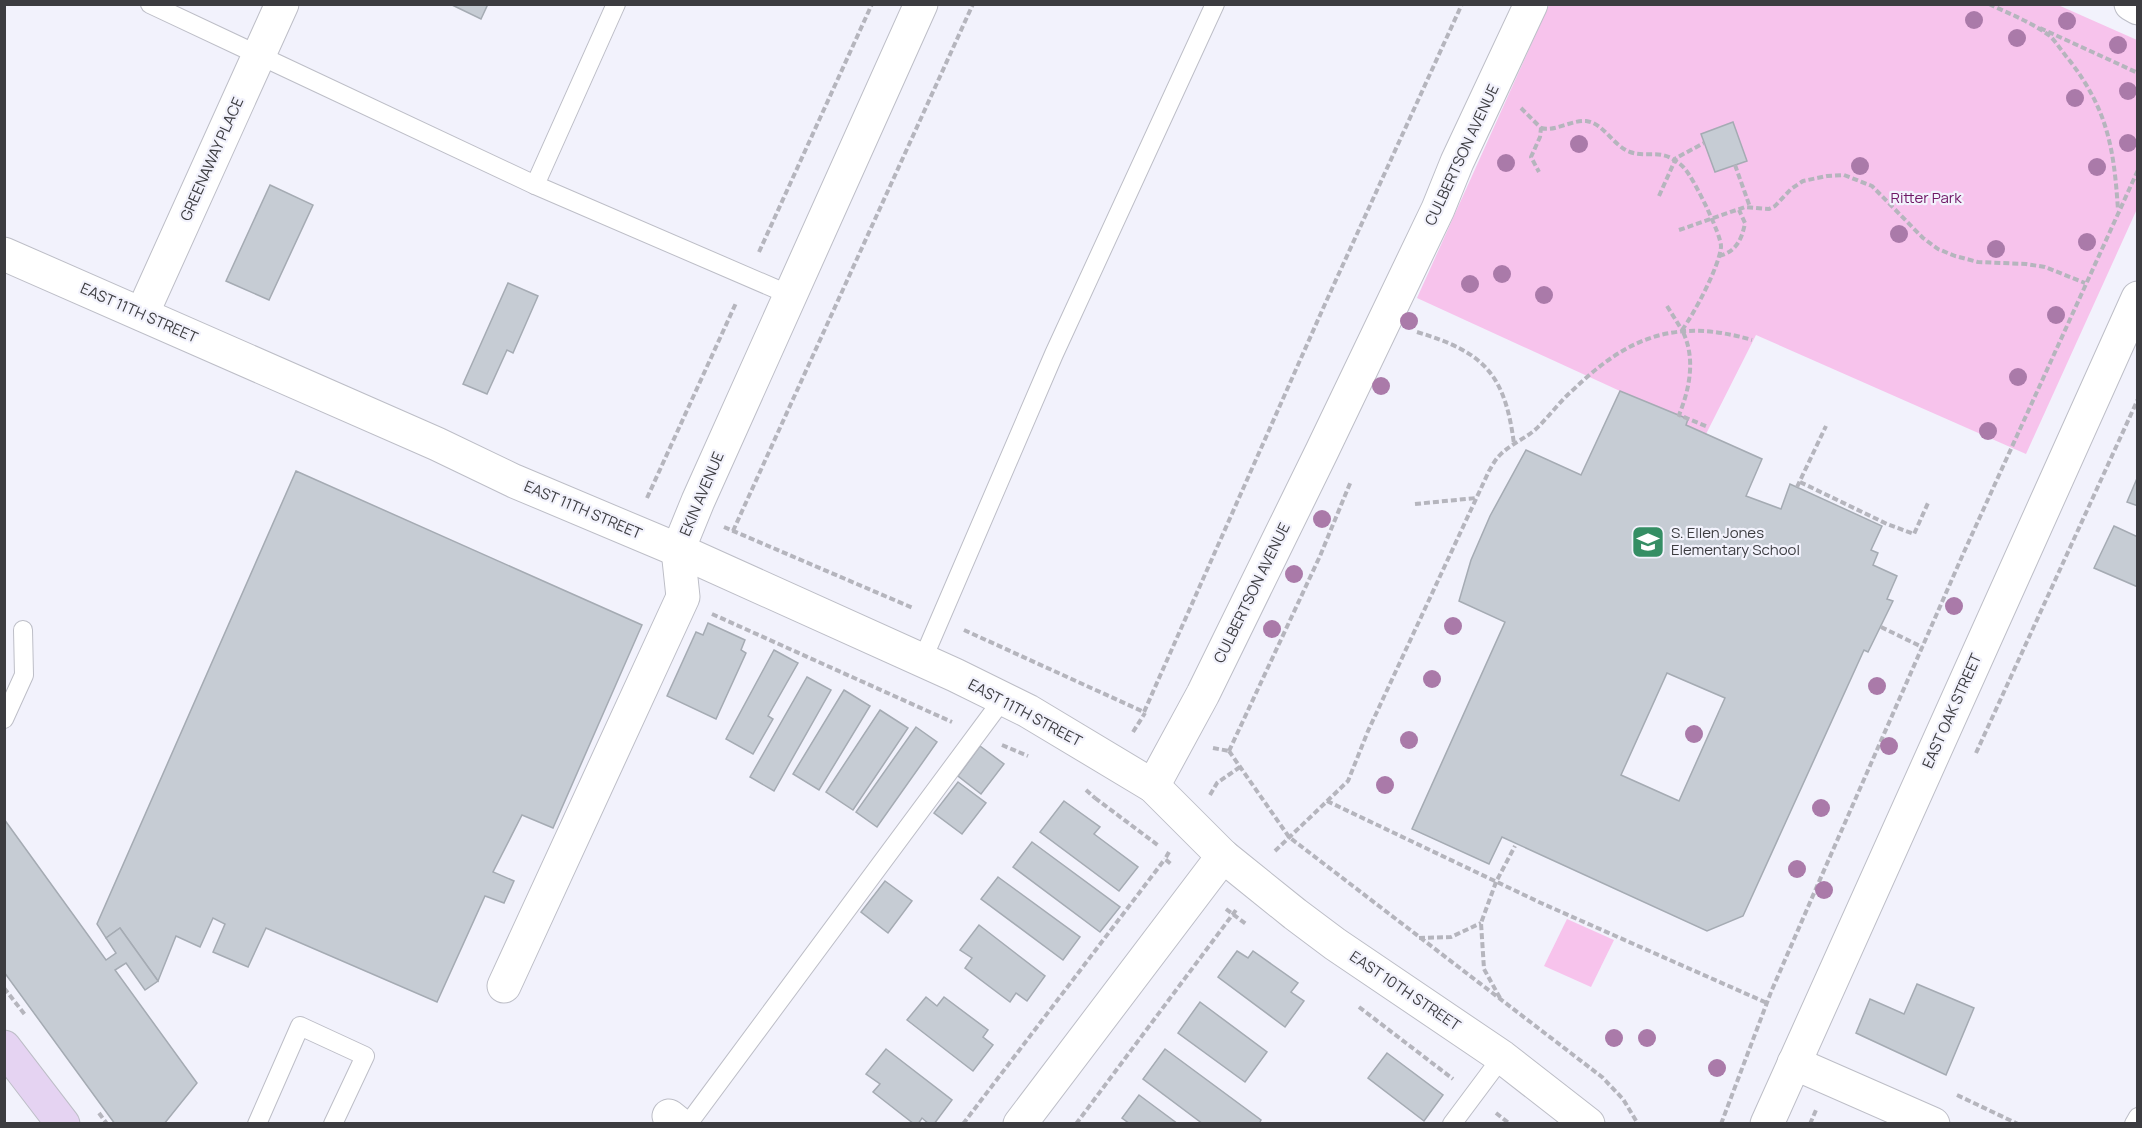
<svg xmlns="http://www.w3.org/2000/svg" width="2142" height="1128" font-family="Manrope,sans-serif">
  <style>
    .park { fill: #f7c3ec }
    .building { fill: #c6ccd4; stroke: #a5abb3; stroke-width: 1.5; fill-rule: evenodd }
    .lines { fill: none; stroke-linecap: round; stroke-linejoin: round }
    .lane-casing { stroke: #bdbec7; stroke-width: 20 }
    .street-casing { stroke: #bdbec7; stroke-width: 35 }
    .secondary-casing { stroke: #bdbec7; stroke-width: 35 }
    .path { stroke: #b5b5bd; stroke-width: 4; stroke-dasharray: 6 3; stroke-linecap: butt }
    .lane { stroke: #fff; stroke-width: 18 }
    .street { stroke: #fff; stroke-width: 33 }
    .secondary { stroke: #e5d3f2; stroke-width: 33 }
    .tree { fill: #aa7aa9 }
    .labels { text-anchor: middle; stroke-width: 4.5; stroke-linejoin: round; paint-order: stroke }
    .street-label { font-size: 15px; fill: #3c3c40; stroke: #f2f2fc }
    .park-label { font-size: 15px; fill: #6f1765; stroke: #f2f2fc }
    .poi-label { font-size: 15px; fill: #3c3c40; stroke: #f2f2fc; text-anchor: start }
  </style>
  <rect width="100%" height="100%" fill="#f2f2fc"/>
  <g class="park">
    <path d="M 1549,5 L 2058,5 L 2137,40 L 2137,209 L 2026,454 L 1756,335 L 1706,434 L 1686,425 L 1688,419 L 1620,391 L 1417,298 Z"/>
    <path d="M 1567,919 L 1614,940 L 1591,987 L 1544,966 Z"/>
  </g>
  <g class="building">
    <path d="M 450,4 L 488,4 L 481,19 Z"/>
    <path d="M 1733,122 L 1747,161 L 1715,172 L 1701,134 Z"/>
    <path d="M 270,185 L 313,205 L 269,300 L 226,281 Z"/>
    <path d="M 508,283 L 538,296 L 513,353 L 507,350 L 487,394 L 463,384 Z"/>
    <path d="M 1620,391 L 1688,419 L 1686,425 L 1762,459 L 1746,496 L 1781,509 L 1790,484 L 1882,526 L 1871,550 L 1878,553 L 1873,565 L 1897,576 L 1887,599 L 1893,601 L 1868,652 L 1864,650 L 1743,916 L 1707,931 L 1502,837 L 1489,864 L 1412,829 L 1505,622 L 1459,601 L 1471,560 L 1490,516 L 1526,450 L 1581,475 ZM 1667,673 L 1725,698 L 1679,801 L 1621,775 Z"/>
    <path d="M 296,471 L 642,625 L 553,828 L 522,815 L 493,872 L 514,881 L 504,903 L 485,896 L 437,1002 L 266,928 L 248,967 L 213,952 L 225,924 L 213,918 L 200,947 L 176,936 L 158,981 L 120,928 L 106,938 L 97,924 Z"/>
    <path d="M 2138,476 L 2138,506 L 2127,502 Z"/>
    <path d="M 2114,526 L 2138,537 L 2138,587 L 2094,568 Z"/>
    <path d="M 708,623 L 745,640 L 741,650 L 746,653 L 716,719 L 667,696 L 696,632 L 703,635 Z"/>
    <path d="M 774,650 L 798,663 L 768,716 L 773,719 L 753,754 L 726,739 Z"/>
    <path d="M 807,677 L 831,690 L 774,791 L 750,777 Z"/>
    <path d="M 844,690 L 870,706 L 819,790 L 793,774 Z"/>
    <path d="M 880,710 L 908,728 L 853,810 L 826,792 Z"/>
    <path d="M 916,727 L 937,742 L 877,827 L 856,812 Z"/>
    <path d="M 980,746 L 1004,764 L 981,794 L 958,776 Z"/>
    <path d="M 958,782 L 986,803 L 962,834 L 934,813 Z"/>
    <path d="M 1064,801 L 1100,827 L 1094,834 L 1138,867 L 1119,891 L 1040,832 Z"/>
    <path d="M 4,819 L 106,960 L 116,953 L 106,938 L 120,928 L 158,981 L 145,990 L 126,963 L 115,970 L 197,1083 L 164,1124 L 115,1124 L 4,972 Z"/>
    <path d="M 1032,842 L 1120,907 L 1100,932 L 1013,867 Z"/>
    <path d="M 998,877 L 1080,937 L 1063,960 L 981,899 Z"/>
    <path d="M 885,881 L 912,901 L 888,933 L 861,912 Z"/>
    <path d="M 979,925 L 1045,976 L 1027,1001 L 1016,993 L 1010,1002 L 965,968 L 972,958 L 960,950 Z"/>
    <path d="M 1237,951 L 1248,958 L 1253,951 L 1298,983 L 1291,992 L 1304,1001 L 1285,1027 L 1218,977 Z"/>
    <path d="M 1917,984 L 1974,1008 L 1946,1075 L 1856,1033 L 1870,999 L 1904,1014 Z"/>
    <path d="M 926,997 L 937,1006 L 944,997 L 988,1030 L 983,1037 L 993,1045 L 973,1071 L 907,1020 Z"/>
    <path d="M 1200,1002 L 1267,1052 L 1245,1082 L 1178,1033 Z"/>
    <path d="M 886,1049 L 952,1100 L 934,1124 L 929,1124 L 922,1118 L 918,1124 L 914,1124 L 873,1092 L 880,1084 L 866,1074 Z"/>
    <path d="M 1165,1049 L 1261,1120 L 1259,1124 L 1203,1124 L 1143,1079 Z"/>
    <path d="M 1387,1053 L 1443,1095 L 1424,1121 L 1368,1078 Z"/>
    <path d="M 1139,1095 L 1178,1124 L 1130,1124 L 1122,1118 Z"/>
  </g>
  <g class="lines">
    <defs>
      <g id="lane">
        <path d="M 150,4 L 535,185 L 790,295"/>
        <path d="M 535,185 L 616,4"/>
        <path d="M 922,661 L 1054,354 L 1215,4"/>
        <path d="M 4,719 L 24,675 L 23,630"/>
        <path d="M 257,1124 L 300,1026 L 365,1056 L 333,1124"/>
        <path d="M 688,1124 L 1003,699"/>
        <path d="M 1452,1124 L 1502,1057"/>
        <path d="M 2134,1124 L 2138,1117"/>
      </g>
      <g id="street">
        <path d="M 2131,4 L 2138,8"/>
        <path d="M 4,254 L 437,444 L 514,481 L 678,550 L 955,675 L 1028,711 L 1153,786 L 1223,856 L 1295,914 L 1335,944 L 1502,1057 L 1588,1124"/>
        <path d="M 142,314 L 282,4"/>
        <path d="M 1153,786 L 1203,694 L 1322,451 L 1438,209 L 1457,162 L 1531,4"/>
        <path d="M 504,986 L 683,597 L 678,550 L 698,501 L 921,4"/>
        <path d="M 1794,1063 L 1933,1124"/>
        <path d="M 669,1116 L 679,1124"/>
        <path d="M 1020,1124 L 1223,856"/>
        <path d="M 1767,1124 L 2138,298"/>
      </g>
      <path id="secondary" d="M 4,1047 L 63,1124"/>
    </defs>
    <use href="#lane" class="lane-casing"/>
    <use href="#street" class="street-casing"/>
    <use href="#secondary" class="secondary-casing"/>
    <g class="path">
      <path d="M 1989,4 C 2010,14 2031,22 2050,36 C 2057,43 2063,53 2070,61 C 2108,111 2114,149 2118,210"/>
      <path d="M 2040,28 L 2138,73"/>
      <path d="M 1521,108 L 1541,128 L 1540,137 L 1531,157 L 1539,172"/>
      <path d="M 1541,128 C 1555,132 1571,120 1586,121 C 1604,123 1613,146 1630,152 C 1644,157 1658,151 1671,158 C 1676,161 1681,164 1685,169 C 1694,179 1722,236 1721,247 C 1719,267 1694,314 1682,330 C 1696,357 1690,388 1679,415 L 1708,427"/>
      <path d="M 1735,165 L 1750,207"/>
      <path d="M 1659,196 L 1676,158 L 1704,143"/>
      <path d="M 1679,230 L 1745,207 L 1769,209 L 1775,206 L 1791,189 L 1803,181 L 1827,176 L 1844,175 L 1872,186 L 1923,238 L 1938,249 L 1955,256 L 1978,262 L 2026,264 L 2045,267 L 2085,283"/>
      <path d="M 759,252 L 872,4"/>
      <path d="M 1719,256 C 1736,252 1742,239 1745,223 L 1739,210"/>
      <path d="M 1667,306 L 1682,330"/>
      <path d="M 1417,332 C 1484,352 1505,374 1514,444"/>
      <path d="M 1800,482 L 1887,524 L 1914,534 L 1928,503"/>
      <path d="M 1797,487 L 1826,426"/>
      <path d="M 647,498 L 736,303"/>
      <path d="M 1415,504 L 1476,498"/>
      <path d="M 724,527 L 913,608"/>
      <path d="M 733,531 L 973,4"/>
      <path d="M 712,614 L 952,722"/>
      <path d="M 1881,627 L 1922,647"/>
      <path d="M 964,630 L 1144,712 L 1325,304 L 1462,4"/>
      <path d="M 1133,732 L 1145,713"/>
      <path d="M 1002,745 L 1028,756"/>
      <path d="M 1213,748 L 1229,751"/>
      <path d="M 1229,751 L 1289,837 L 1602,1077 L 1623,1099 L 1638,1124"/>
      <path d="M 1229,751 L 1320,556 L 1351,481"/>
      <path d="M 1976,753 L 2138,399"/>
      <path d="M 1086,790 L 1095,798"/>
      <path d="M 1210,795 L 1217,783 L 1240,767"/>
      <path d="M 1095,798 L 1159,846"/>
      <path d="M 1327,801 L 1541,903 L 1767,1003"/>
      <path d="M 1275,851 L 1348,781 L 1368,731 L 1489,471 C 1492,466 1495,460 1499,456 C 1511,443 1528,438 1539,426 C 1551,414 1561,400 1574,389 C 1629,336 1677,318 1752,340"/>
      <path d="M 1169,852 L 1165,859 L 1171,864"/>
      <path d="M 1226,909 L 1246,924"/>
      <path d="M 1419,938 L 1451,937 L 1481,923"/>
      <path d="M 4,988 L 26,1016"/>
      <path d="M 1500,998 L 1484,969 L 1481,923 L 1496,882 L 1515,846"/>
      <path d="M 1359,1007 L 1453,1079"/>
      <path d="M 1957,1095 L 2018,1124"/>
      <path d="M 99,1113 L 107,1124"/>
      <path d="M 1496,1113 L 1510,1124"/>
      <path d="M 963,1124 L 1165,859"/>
      <path d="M 1076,1124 L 1236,910"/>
      <path d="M 1721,1124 L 1771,992 L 1818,884 L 1964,552 L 2138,170"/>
      <path d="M 1810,1124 L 1816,1110"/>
    </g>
    <use href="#lane" class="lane"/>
    <use href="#street" class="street"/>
    <use href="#secondary" class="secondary"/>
  </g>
  <g class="tree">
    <circle cx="1974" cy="20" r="9"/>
    <circle cx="2067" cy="21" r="9"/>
    <circle cx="2017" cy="38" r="9"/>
    <circle cx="2118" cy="45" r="9"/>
    <circle cx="2128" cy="91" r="9"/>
    <circle cx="2075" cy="98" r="9"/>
    <circle cx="2128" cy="143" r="9"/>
    <circle cx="1579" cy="144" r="9"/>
    <circle cx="1506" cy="163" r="9"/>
    <circle cx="1860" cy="166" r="9"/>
    <circle cx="2097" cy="167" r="9"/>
    <circle cx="1899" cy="234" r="9"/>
    <circle cx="2087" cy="242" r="9"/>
    <circle cx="1996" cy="249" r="9"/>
    <circle cx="1502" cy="274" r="9"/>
    <circle cx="1470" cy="284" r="9"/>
    <circle cx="1544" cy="295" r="9"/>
    <circle cx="2056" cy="315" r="9"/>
    <circle cx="1409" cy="321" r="9"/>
    <circle cx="2018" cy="377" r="9"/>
    <circle cx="1381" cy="386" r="9"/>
    <circle cx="1988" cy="431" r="9"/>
    <circle cx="1322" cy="519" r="9"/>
    <circle cx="1294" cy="574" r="9"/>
    <circle cx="1954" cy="606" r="9"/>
    <circle cx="1453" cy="626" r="9"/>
    <circle cx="1272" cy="629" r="9"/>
    <circle cx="1432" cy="679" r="9"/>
    <circle cx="1877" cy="686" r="9"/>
    <circle cx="1694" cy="734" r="9"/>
    <circle cx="1409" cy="740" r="9"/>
    <circle cx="1889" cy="746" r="9"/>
    <circle cx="1385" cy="785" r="9"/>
    <circle cx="1821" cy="808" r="9"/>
    <circle cx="1797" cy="869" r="9"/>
    <circle cx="1824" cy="890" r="9"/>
    <circle cx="1614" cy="1038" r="9"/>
    <circle cx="1647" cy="1038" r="9"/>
    <circle cx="1717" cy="1068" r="9"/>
  </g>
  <defs>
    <symbol id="school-square" viewBox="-11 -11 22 22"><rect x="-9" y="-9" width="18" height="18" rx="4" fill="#358e64" stroke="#f2f2fc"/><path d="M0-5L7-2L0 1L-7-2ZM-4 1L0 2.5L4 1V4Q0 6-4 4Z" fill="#fff"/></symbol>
  </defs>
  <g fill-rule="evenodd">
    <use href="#school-square" x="1629" y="523" width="38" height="38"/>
  </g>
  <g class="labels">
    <g class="street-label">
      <text transform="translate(1462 155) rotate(-65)" y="5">CULBERTSON AVENUE</text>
      <text transform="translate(212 159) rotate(-66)" y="5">GREENAWAY PLACE</text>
      <text transform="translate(139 313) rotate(24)" y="5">EAST 11TH STREET</text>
      <text transform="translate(702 494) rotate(-67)" y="5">EKIN AVENUE</text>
      <text transform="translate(583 510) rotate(23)" y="5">EAST 11TH STREET</text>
      <text transform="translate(1252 593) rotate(-64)" y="5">CULBERTSON AVENUE</text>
      <text transform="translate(1952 711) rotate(-66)" y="5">EAST OAK STREET</text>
      <text transform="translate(1025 713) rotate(28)" y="5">EAST 11TH STREET</text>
      <text transform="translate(1405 991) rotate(34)" y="5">EAST 10TH STREET</text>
    </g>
    <g class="park-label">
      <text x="1926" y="203">Ritter Park</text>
    </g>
    <g class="poi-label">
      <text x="1671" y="538">S. Ellen Jones<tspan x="1671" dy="17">Elementary School</tspan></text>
    </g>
  </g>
  <rect width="2142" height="1128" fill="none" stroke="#3c3c40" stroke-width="12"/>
</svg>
